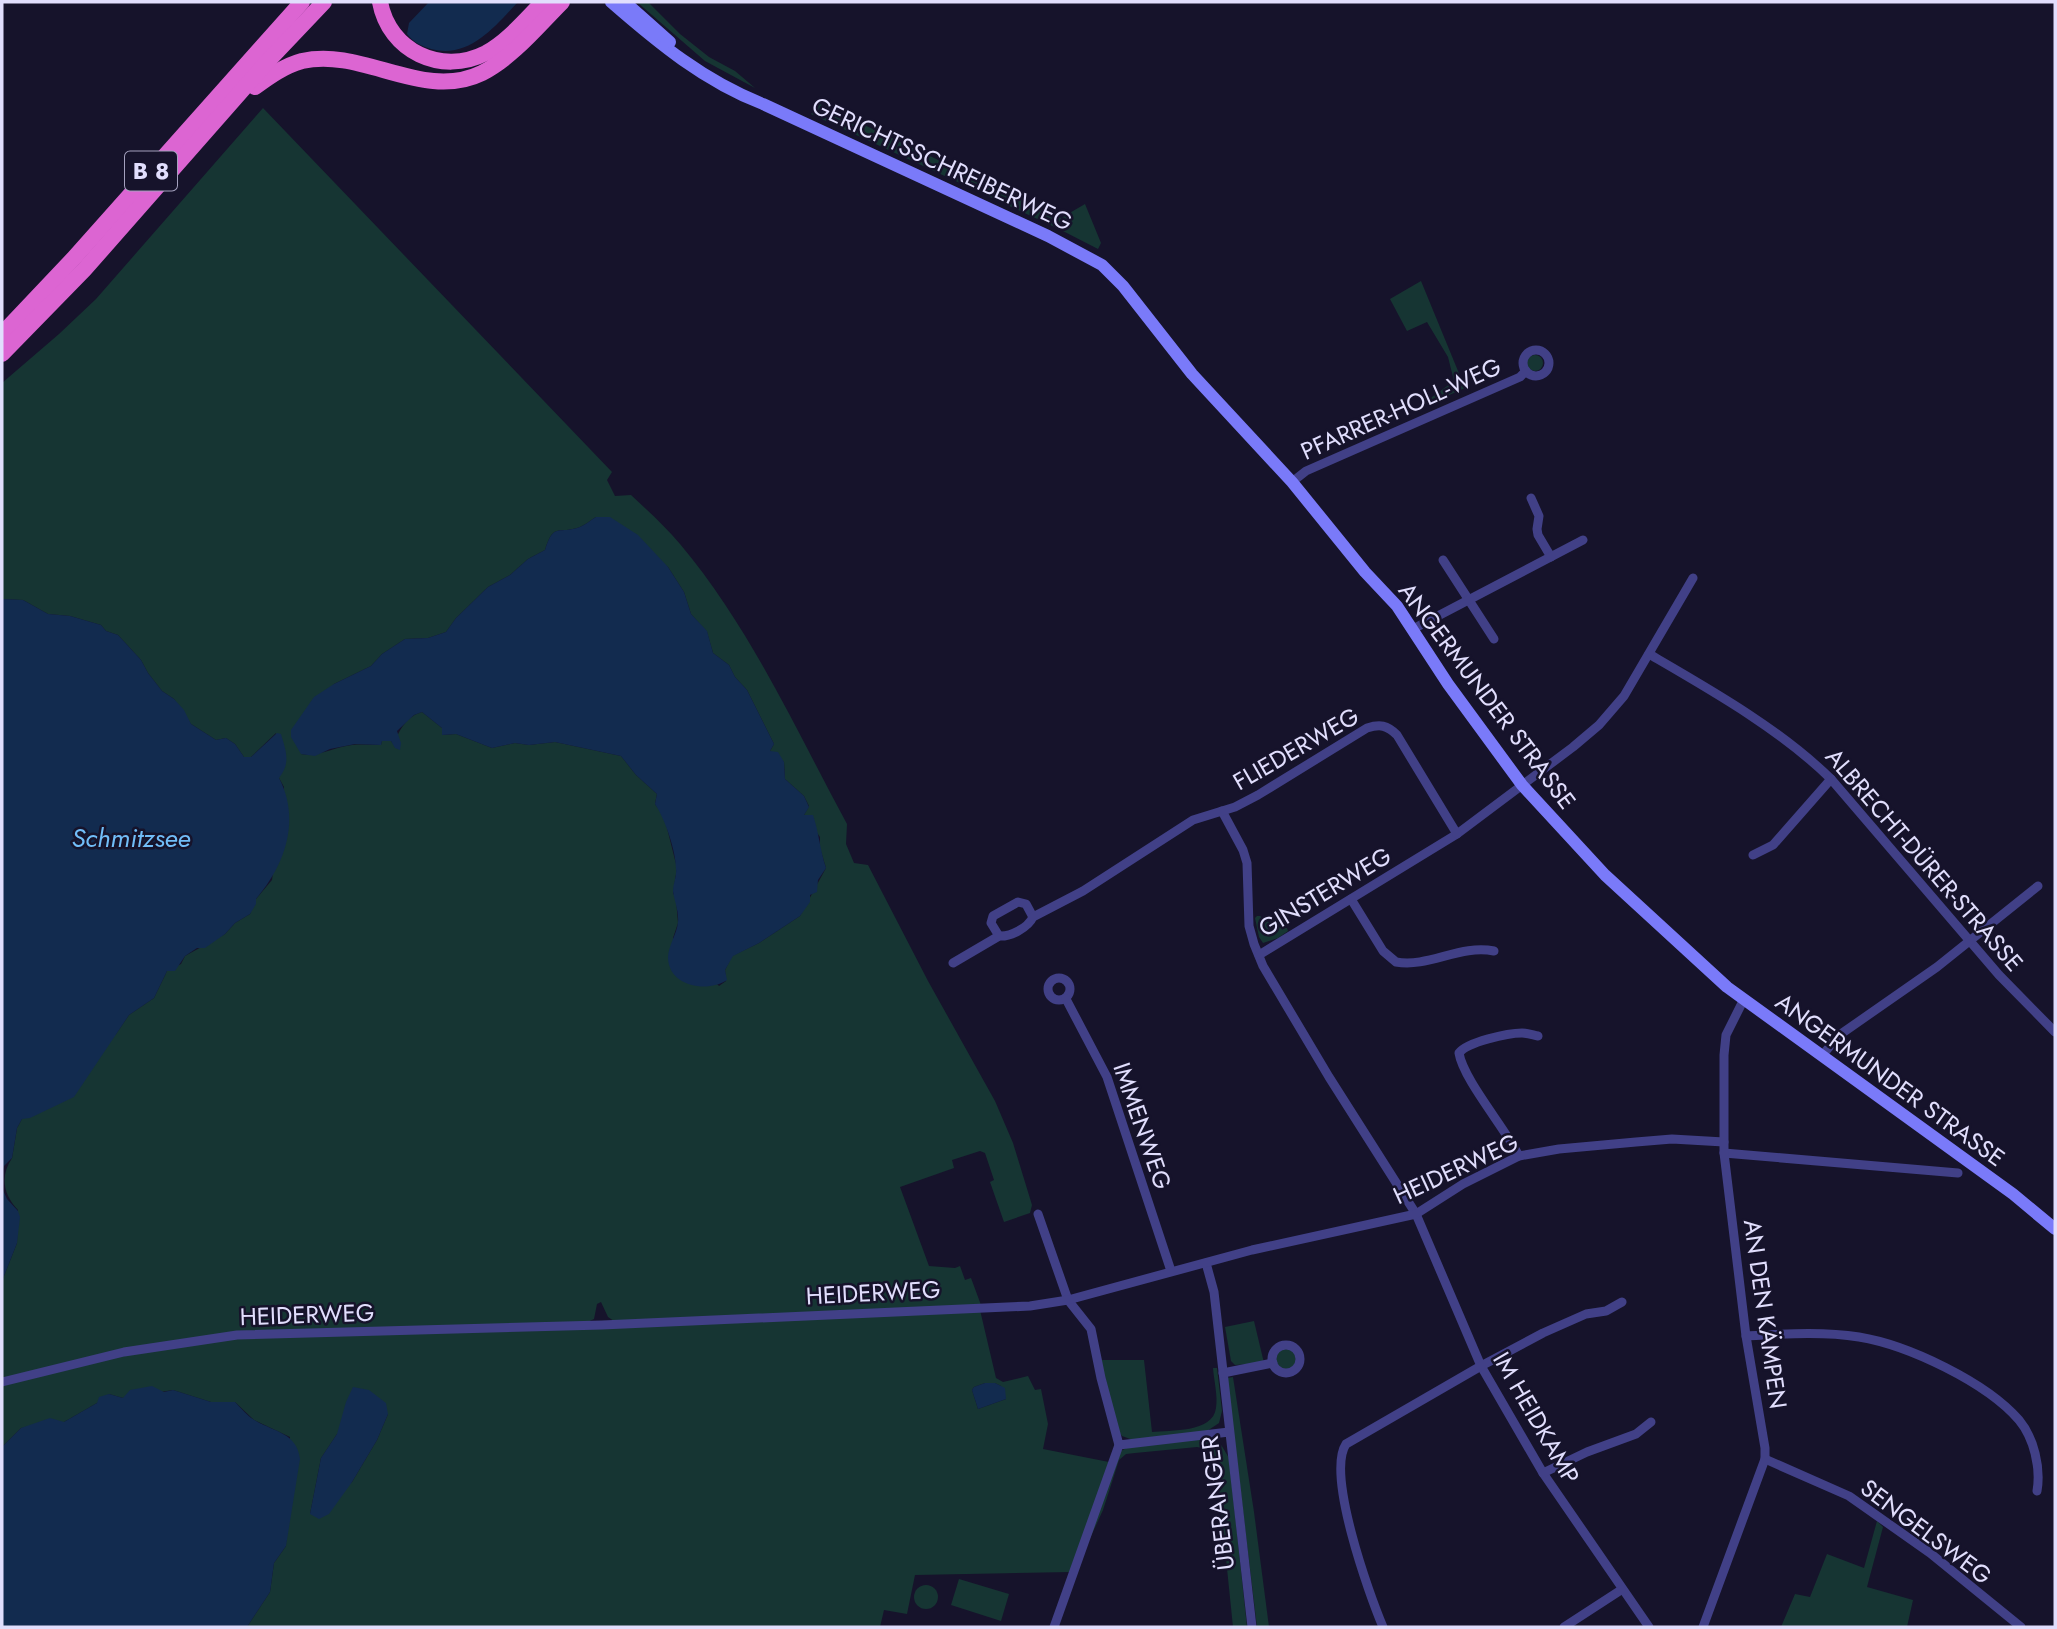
<svg xmlns="http://www.w3.org/2000/svg" width="2057" height="1629" font-family="Jost,sans-serif">
  <style>
    .green { fill: #163533; fill-rule: evenodd }
    .water { fill: #122b4f }
    .lines { fill: none; stroke-linecap: round; stroke-linejoin: round }
    .minor { stroke: #414087; stroke-width: 9 }
    .secondary { stroke: #7a7af9; stroke-width: 12 }
    .trunk { stroke: #dc65d2; stroke-width: 16 }
    .labels { text-anchor: middle; stroke-width: 5; stroke-linejoin: round; paint-order: stroke }
    .shield { fill: #16132b; stroke: #a4a1be; stroke-width: 2 }
    .shield-label { font-size: 23px; font-weight: bold; fill: #e1defd }
    .street-label { font-size: 24px; fill: #e1defd; stroke: #16132b }
    .water-label { font-size: 26px; font-style: italic; fill: #71bdf8; stroke: #16132b }
  </style>
  <rect width="100%" height="100%" fill="#16132b"/>
  <g class="green">
    <path d="M 637,2 L 648,2 L 680,34 L 709,57 L 735,71 L 755,88 L 705,61 Z"/>
    <path d="M 820,104 L 1061,218 L 1085,204 L 1101,243 L 1098,249 L 1061,230 L 811,114 Z"/>
    <path d="M 263,108 L 612,472 L 607,480 L 615,496 L 631,495 C 648,511 665,526 680,544 C 750,627 796,730 847,824 L 846,844 L 854,863 L 868,865 L 928,981 L 995,1101 L 1013,1143 L 1032,1205 L 1030,1213 L 1004,1222 L 990,1182 L 994,1180 L 985,1153 L 980,1151 L 952,1160 L 954,1168 L 900,1187 L 929,1266 L 955,1268 L 960,1266 L 965,1280 L 971,1278 L 981,1305 L 617,1323 L 608,1317 L 601,1302 L 597,1304 L 594,1319 L 585,1323 L 237,1333 L 2,1380 L 2,1281 L 17,1243 L 18,1210 C 3,1194 0,1176 12,1158 L 17,1128 L 22,1119 L 116,1034 L 129,1015 L 154,998 L 167,971 L 181,964 L 185,956 L 225,934 L 235,923 L 250,914 L 256,899 L 272,880 L 284,787 L 279,778 L 276,733 L 251,757 L 244,757 L 235,744 L 226,738 L 216,740 L 191,724 L 174,699 L 162,691 L 148,673 L 141,660 L 118,635 L 106,631 L 101,625 L 70,616 L 48,614 L 23,600 L 2,599 L 2,383 L 59,334 L 96,299 ZM 596,517 L 668,567 L 684,592 L 691,614 L 707,632 L 713,653 L 729,665 L 735,677 L 747,690 L 774,744 L 770,751 L 784,762 L 785,779 L 804,796 L 809,806 L 804,815 L 820,837 L 820,848 L 826,868 L 800,916 L 759,943 L 732,956 L 725,970 L 726,981 L 719,986 L 673,938 L 678,923 L 676,899 L 673,893 L 677,868 L 664,816 L 655,804 L 657,794 L 636,775 L 621,756 L 555,742 L 529,745 L 515,743 L 492,748 L 456,734 L 442,735 L 442,728 L 422,712 C 407,716 398,731 394,745 L 391,741 L 382,741 L 381,745 C 371,745 361,744 352,745 C 334,747 319,757 301,754 L 334,684 L 371,666 L 382,654 L 405,639 L 428,638 L 446,632 L 456,618 L 488,587 L 510,575 L 528,559 L 545,550 C 554,521 559,535 580,527 C 585,525 591,520 596,517 Z"/>
    <path d="M 1421,281 L 1465,388 L 1429,404 L 1428,400 L 1454,381 L 1448,357 L 1427,322 L 1407,331 L 1390,299 Z"/>
    <circle cx="1535" cy="363" r="8"/>
    <path d="M 1257,916 L 1260,916 L 1276,927 L 1287,928 L 1288,931 L 1278,938 L 1263,943 L 1259,937 L 1255,918 Z"/>
    <path d="M 980,1310 L 996,1378 L 1003,1382 L 1028,1376 L 1035,1390 L 1041,1389 L 1048,1424 L 1043,1449 L 1109,1462 L 1071,1572 L 915,1575 L 907,1614 L 884,1610 L 880,1627 L 247,1627 L 270,1592 L 274,1563 L 286,1546 L 290,1437 L 254,1420 L 235,1402 L 211,1402 L 173,1390 L 123,1398 L 109,1394 L 97,1403 L 64,1422 L 21,1428 L 2,1447 L 2,1384 L 124,1354 L 237,1337 ZM 985,1383 L 995,1383 L 1001,1386 L 1006,1399 L 978,1409 L 972,1390 L 974,1387 ZM 388,1414 L 377,1440 L 352,1482 L 310,1514 L 321,1458 L 337,1434 Z"/>
    <path d="M 1254,1321 L 1264,1363 L 1235,1365 L 1231,1361 L 1225,1327 Z"/>
    <circle cx="1286" cy="1359" r="10"/>
    <path d="M 1101,1360 L 1144,1360 L 1152,1432 C 1170,1430 1213,1433 1216,1408 C 1218,1396 1214,1381 1213,1368 L 1217,1368 L 1222,1411 L 1219,1423 L 1207,1431 L 1133,1440 L 1122,1436 L 1117,1429 Z"/>
    <path d="M 1233,1377 L 1254,1512 L 1269,1627 L 1257,1627 L 1227,1378 Z"/>
    <path d="M 1204,1438 L 1220,1443 L 1229,1458 L 1247,1627 L 1233,1627 L 1216,1461 C 1212,1452 1207,1449 1197,1447 L 1135,1453 L 1126,1454 L 1119,1460 L 1103,1510 L 1086,1547 L 1121,1451 L 1126,1448 Z"/>
    <path d="M 1877,1521 L 1883,1527 L 1867,1587 L 1913,1600 L 1907,1627 L 1781,1627 L 1795,1594 L 1810,1597 L 1827,1554 L 1864,1568 Z"/>
    <path d="M 959,1579 L 1009,1594 L 1001,1621 L 951,1605 Z"/>
    <circle cx="926" cy="1597" r="12"/>
  </g>
  <g class="water">
    <path d="M 429,2 L 518,2 C 494,27 470,59 431,49 C 421,46 413,42 407,34 L 409,23 Z"/>
    <path d="M 596,517 L 610,517 L 638,535 L 668,567 L 684,592 L 691,614 L 707,631 L 713,653 L 729,665 L 735,677 L 747,690 L 774,744 L 770,751 L 778,752 L 784,762 L 785,779 L 804,796 L 809,807 L 804,815 L 813,815 C 819,833 820,850 826,868 L 818,880 L 817,892 L 810,895 L 810,902 L 800,916 L 759,943 L 733,956 L 725,970 L 727,980 C 708,993 669,987 668,958 C 668,946 677,934 678,922 C 679,911 674,900 673,891 C 673,884 677,876 676,869 C 676,851 665,819 655,804 L 657,794 L 636,775 L 621,756 L 555,742 L 529,745 L 515,743 L 492,748 L 456,734 L 442,735 L 442,728 L 422,712 L 414,715 L 397,731 L 401,743 L 400,750 L 395,748 L 391,741 L 382,741 L 381,745 L 355,744 L 330,749 L 315,756 L 301,754 L 291,737 L 291,730 L 314,697 L 334,684 L 371,666 L 382,654 L 405,639 L 428,638 L 446,632 L 456,618 L 488,587 L 510,575 L 528,559 L 545,550 C 554,521 559,535 580,527 C 585,525 591,520 596,517 Z"/>
    <path d="M 2,599 L 23,600 L 48,614 L 70,616 L 101,625 L 106,631 L 118,635 L 141,660 L 148,673 L 162,691 L 174,699 L 184,710 L 191,724 L 216,740 L 226,738 L 235,744 L 244,757 L 251,757 L 277,733 L 281,734 C 286,751 291,763 279,778 C 301,820 285,865 256,899 L 256,904 L 250,914 L 235,923 L 225,934 L 205,948 L 197,948 L 185,956 L 175,971 L 167,971 L 154,998 L 129,1015 L 74,1097 L 30,1118 L 22,1119 L 17,1128 L 12,1158 L 4,1166 L 2,1174 Z"/>
    <path d="M 2,1188 L 7,1199 L 18,1211 L 20,1217 L 17,1243 L 2,1281 Z"/>
    <path d="M 985,1383 L 995,1383 L 1005,1388 L 1006,1399 L 978,1409 L 972,1390 L 974,1387 Z"/>
    <path d="M 152,1386 L 164,1392 L 173,1390 L 211,1402 L 235,1402 C 241,1408 248,1417 256,1421 C 275,1432 297,1433 300,1459 L 286,1546 L 274,1563 L 270,1592 L 247,1627 L 2,1627 L 2,1447 L 21,1428 L 50,1418 L 64,1422 L 97,1403 L 99,1397 L 109,1394 L 123,1398 L 130,1390 Z"/>
    <path d="M 353,1387 L 369,1390 L 386,1403 L 388,1414 L 377,1440 L 352,1482 L 329,1514 L 319,1519 L 310,1514 L 321,1458 L 337,1434 L 346,1402 Z"/>
  </g>
  <g class="lines">
    <g class="minor">
      <circle cx="1536" cy="363" r="13"/>
      <path d="M 1292,482 L 1306,471 L 1520,377 L 1526,371"/>
      <path d="M 1531,498 L 1539,516 L 1537,529 L 1538,535 L 1551,557"/>
      <path d="M 1443,560 L 1494,639"/>
      <path d="M 1413,629 L 1583,540"/>
      <path d="M 1649,654 C 1711,690 1780,729 1831,779 L 1999,975 L 2055,1032"/>
      <path d="M 1222,811 L 1243,850 L 1247,863 L 1249,926 L 1254,944 L 1263,966 L 1329,1077 L 1416,1214 L 1481,1366 L 1543,1473 L 1649,1627"/>
      <path d="M 1753,855 L 1773,845 L 1831,779"/>
      <path d="M 1351,899 L 1383,951 L 1396,962 C 1429,968 1460,944 1494,951"/>
      <path d="M 999,936 L 991,923 L 993,916 L 1018,902 L 1026,904 L 1033,917"/>
      <path d="M 1259,955 L 1457,834 L 1573,747 L 1599,725 L 1624,696 L 1693,578"/>
      <path d="M 953,963 L 999,936 C 1010,937 1028,928 1033,917 L 1083,891 L 1193,820 L 1235,807 L 1258,795 L 1367,728 C 1380,724 1387,725 1397,735 L 1457,834"/>
      <circle cx="1059" cy="989" r="11"/>
      <path d="M 1066,999 L 1107,1077 L 1171,1271"/>
      <path d="M 1822,1056 L 1838,1036 L 1937,967 L 2038,886"/>
      <path d="M 1724,1153 L 1958,1173"/>
      <path d="M 1519,1156 C 1505,1128 1463,1079 1459,1053 C 1467,1042 1508,1033 1522,1033 C 1527,1033 1533,1035 1538,1036"/>
      <path d="M 1038,1214 L 1068,1300 L 1091,1329 L 1101,1378 L 1119,1445"/>
      <path d="M 1206,1263 L 1214,1292 L 1252,1627"/>
      <path d="M 1746,1336 C 1783,1334 1822,1331 1859,1337 C 1908,1345 1986,1382 2019,1420 C 2034,1438 2041,1468 2037,1491"/>
      <circle cx="1286" cy="1359" r="14"/>
      <path d="M 1223,1373 L 1273,1363"/>
      <path d="M 2,1382 L 124,1352 L 237,1335 L 602,1325 L 1030,1306 L 1068,1300 L 1252,1250 L 1416,1214 L 1463,1184 L 1519,1156 L 1559,1149 L 1636,1142 L 1672,1139 L 1724,1142"/>
      <path d="M 1765,1459 L 1849,1496 L 1930,1553 L 2021,1627"/>
      <path d="M 1543,1473 L 1587,1452 L 1636,1434 L 1651,1422"/>
      <path d="M 1054,1627 L 1119,1445 L 1229,1432"/>
      <path d="M 1383,1627 C 1369,1594 1326,1474 1346,1444 L 1481,1366 L 1543,1333 L 1586,1314 L 1606,1311 L 1622,1302"/>
      <path d="M 1564,1627 L 1621,1590"/>
      <path d="M 1703,1627 L 1765,1459 L 1765,1448 L 1746,1336 L 1724,1153 L 1724,1055 L 1726,1035 L 1744,999"/>
    </g>
    <g class="secondary">
      <path d="M 611,2 C 658,43 704,81 763,104 L 1048,236 L 1102,265 L 1123,286 L 1192,374 L 1292,482 L 1365,572 L 1397,606 L 1448,684 L 1522,785 L 1605,875 L 1727,987 L 2013,1194 L 2055,1229"/>
      <path d="M 625,2 L 670,42"/>
    </g>
    <g class="trunk">
      <path d="M 380,2 C 389,51 441,76 486,53 C 508,41 525,20 543,2"/>
      <path d="M 255,87 C 270,76 284,66 302,61 C 363,47 423,102 482,73 C 513,57 538,26 562,2"/>
      <path d="M 2,334 L 73,259 L 302,2"/>
      <path d="M 2,354 L 84,270 L 267,62 L 324,2"/>
    </g>
  </g>
  <g class="labels">
    <rect class="shield" x="125" y="151.5" width="52" height="39" rx="5"/>
    <g class="shield-label">
      <text x="151" y="179">B 8</text>
    </g>
    <g class="street-label">
      <text transform="translate(942 164) rotate(25)" y="8">GERICHTSSCHREIBERWEG</text>
      <text transform="translate(1401 409) rotate(-24)" y="8">PFARRER-HOLL-WEG</text>
      <text transform="translate(1487 696) rotate(53)" y="8">ANGERMUNDER STRASSE</text>
      <text transform="translate(1296 749) rotate(-30)" y="8">FLIEDERWEG</text>
      <text transform="translate(1924 860) rotate(49)" y="8">ALBRECHT-DÜRER-STRASSE</text>
      <text transform="translate(1325 892) rotate(-31)" y="8">GINSTERWEG</text>
      <text transform="translate(1890 1080) rotate(36)" y="8">ANGERMUNDER STRASSE</text>
      <text transform="translate(1142 1126) rotate(71)" y="8">IMMENWEG</text>
      <text transform="translate(1456 1169) rotate(-25)" y="8">HEIDERWEG</text>
      <text transform="translate(873 1293) rotate(-3)" y="8">HEIDERWEG</text>
      <text transform="translate(1765 1314) rotate(82)" y="8">AN DEN KÄMPEN</text>
      <text transform="translate(307 1315) rotate(-2)" y="8">HEIDERWEG</text>
      <text transform="translate(1536 1418) rotate(60)" y="8">IM HEIDKAMP</text>
      <text transform="translate(1218 1503) rotate(-97)" y="8">ÜBERANGER</text>
      <text transform="translate(1926 1532) rotate(37)" y="8">SENGELSWEG</text>
    </g>
    <g class="water-label">
      <text x="131" y="847">Schmitzsee</text>
    </g>
  </g>
  <rect width="2057" height="1629" fill="none" stroke="#e1defd" stroke-width="7"/>
</svg>
